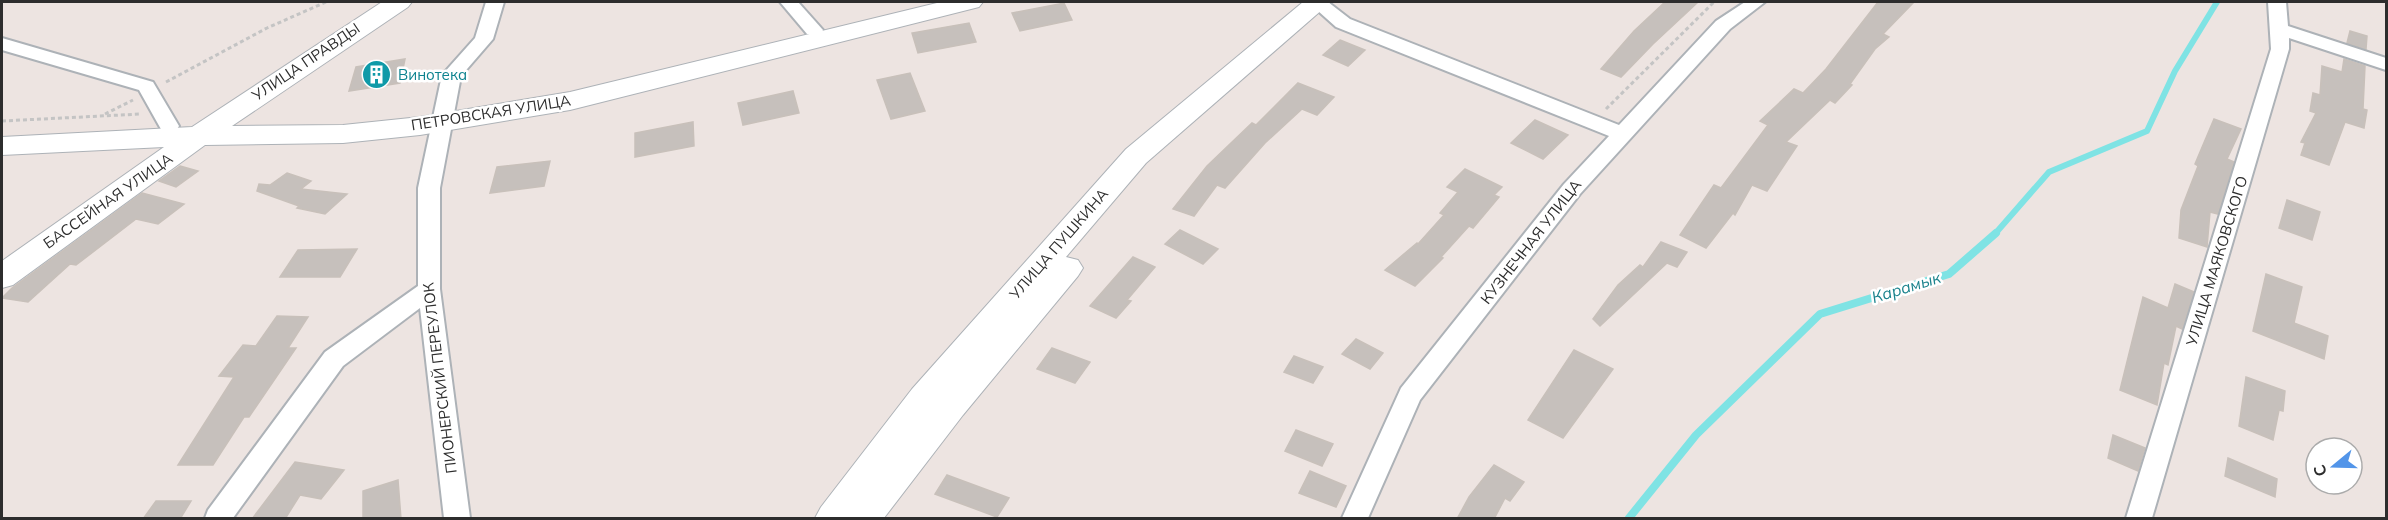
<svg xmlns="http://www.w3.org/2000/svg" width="2388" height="520" font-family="Mulish,sans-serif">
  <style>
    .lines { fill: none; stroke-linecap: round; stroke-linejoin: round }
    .stream-far1 { stroke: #7fe3e4; stroke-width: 6 }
    .stream { stroke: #7fe3e4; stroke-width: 8 }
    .building { fill: #c6c0bc; stroke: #c8c0ba; stroke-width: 1.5 }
    .street-casing { stroke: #adb2b7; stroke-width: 4 }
    .secondary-casing { stroke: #adb2b7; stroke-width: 2 }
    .path { stroke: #c4c4c4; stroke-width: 3; stroke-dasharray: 4 3; stroke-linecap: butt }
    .street { fill: #fff; fill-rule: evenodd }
    .secondary { fill: #fff; fill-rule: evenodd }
    .labels { text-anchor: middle; stroke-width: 5; stroke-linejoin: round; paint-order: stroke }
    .street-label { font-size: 15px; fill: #2d2d2d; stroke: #fff }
    .culture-label { font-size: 15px; fill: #0d838f; stroke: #fff; text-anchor: start }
    .water-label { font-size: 16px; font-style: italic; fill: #1a828c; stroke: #fff }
  </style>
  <rect width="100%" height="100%" fill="#ede4e1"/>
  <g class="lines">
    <path class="stream-far1" d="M 1994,235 L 2049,172 L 2147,131 L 2175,71 L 2217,2"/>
    <path class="stream" d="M 1629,518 L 1696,435 L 1820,314 L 1949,274 L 1996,233"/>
  </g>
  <g class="building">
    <path d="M 1665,2 L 1698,2 L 1653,44 L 1621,77 L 1601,69 L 1634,31 Z"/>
    <path d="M 1878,2 L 1914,2 L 1883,34 L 1889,37 L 1875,49 L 1850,84 L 1852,85 L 1835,103 L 1830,100 L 1786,142 L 1797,146 L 1767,191 L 1752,185 L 1735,215 L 1733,213 L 1706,248 L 1680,235 L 1714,185 L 1721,188 L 1768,125 L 1760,121 L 1794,89 L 1803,93 L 1826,69 Z"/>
    <path d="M 1064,3 L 1072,20 L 1020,31 L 1012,13 Z"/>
    <path d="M 969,23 L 976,42 L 918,53 L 912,33 Z"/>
    <path d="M 2350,31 L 2367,36 L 2366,49 L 2347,43 Z"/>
    <path d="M 1340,40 L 1365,50 L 1348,66 L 1323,55 Z"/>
    <path d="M 405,59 L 400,83 L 349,91 L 356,67 Z"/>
    <path d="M 2344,59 L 2365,66 L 2363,109 L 2367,110 L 2364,128 L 2345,122 L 2329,165 L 2301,155 L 2305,143 L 2301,142 L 2316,113 L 2310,111 L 2313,93 L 2320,95 L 2322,66 L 2342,72 Z"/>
    <path d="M 910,73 L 925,111 L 891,119 L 877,80 Z"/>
    <path d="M 1298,83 L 1334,97 L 1317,115 L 1302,109 L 1265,143 L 1225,188 L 1217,185 L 1194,216 L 1173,209 L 1207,166 L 1252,123 L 1256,125 Z"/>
    <path d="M 793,91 L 799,113 L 743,125 L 738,103 Z"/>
    <path d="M 2214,119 L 2241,129 L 2227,159 L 2234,162 L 2218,214 L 2210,212 L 2207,247 L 2179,238 L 2181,210 L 2198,166 L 2195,164 Z"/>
    <path d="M 1535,120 L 1568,135 L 1543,159 L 1511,143 Z"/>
    <path d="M 693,122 L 694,146 L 635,157 L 635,133 Z"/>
    <path d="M 550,161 L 544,186 L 490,193 L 497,167 Z"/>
    <path d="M 180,166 L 198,171 L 176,187 L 159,181 Z"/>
    <path d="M 1465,169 L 1502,187 L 1494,195 L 1499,197 L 1473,228 L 1469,226 L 1441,257 L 1443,258 L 1415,286 L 1385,270 L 1417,243 L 1418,244 L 1444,215 L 1440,213 L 1458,192 L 1447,187 Z"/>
    <path d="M 287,173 L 311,181 L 301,189 L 347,194 L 325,214 L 297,208 L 299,206 L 257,191 L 259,184 L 270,185 Z"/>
    <path d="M 142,193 L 184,204 L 158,224 L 136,219 L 76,265 L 70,264 L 28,302 L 2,298 L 12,288 Z"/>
    <path d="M 2287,200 L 2320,212 L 2312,240 L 2279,228 Z"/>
    <path d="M 1180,230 L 1218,249 L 1203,264 L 1165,244 Z"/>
    <path d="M 1661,242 L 1687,252 L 1677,267 L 1667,263 L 1600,326 L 1593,319 L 1618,285 L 1640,265 L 1643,267 Z"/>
    <path d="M 357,249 L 340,277 L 280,277 L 298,250 Z"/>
    <path d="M 1133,257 L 1155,267 L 1127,300 L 1131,301 L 1116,318 L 1090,306 Z"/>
    <path d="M 2266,274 L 2302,287 L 2294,323 L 2328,336 L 2324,359 L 2253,331 Z"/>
    <path d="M 2175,284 L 2194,292 L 2182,329 L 2176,326 L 2168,365 L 2164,363 L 2157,405 L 2120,390 L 2143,297 L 2168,308 Z"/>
    <path d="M 277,316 L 308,317 L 288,348 L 296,348 L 249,417 L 244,417 L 213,465 L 178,465 L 234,377 L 219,376 L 243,345 L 256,346 Z"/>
    <path d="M 1356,339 L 1383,353 L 1370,369 L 1342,354 Z"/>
    <path d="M 1052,348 L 1090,362 L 1075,383 L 1037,369 Z"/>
    <path d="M 1574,350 L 1613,369 L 1563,438 L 1528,420 Z"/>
    <path d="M 1294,356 L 1323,367 L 1313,383 L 1284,372 Z"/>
    <path d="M 2246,377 L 2285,391 L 2283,411 L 2279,410 L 2273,440 L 2239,426 Z"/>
    <path d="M 1296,430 L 1333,444 L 1322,466 L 1285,451 Z"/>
    <path d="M 2113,435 L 2145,448 L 2138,471 L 2108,458 Z"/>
    <path d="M 2228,458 L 2277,479 L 2275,497 L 2225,476 Z"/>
    <path d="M 295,462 L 344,470 L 321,499 L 300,495 L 285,519 L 252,519 Z"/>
    <path d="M 1494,465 L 1524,482 L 1510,501 L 1505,498 L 1494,519 L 1457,519 L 1469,497 Z"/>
    <path d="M 1310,471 L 1346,486 L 1336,507 L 1299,493 Z"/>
    <path d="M 947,475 L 1009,498 L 997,517 L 935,494 Z"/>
    <path d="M 398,480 L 401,519 L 363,519 L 363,491 Z"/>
    <path d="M 156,501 L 191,501 L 180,519 L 143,519 Z"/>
  </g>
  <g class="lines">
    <defs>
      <g id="street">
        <path d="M 486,2 L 504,2 L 493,39 L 461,76 L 440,188 L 440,289 L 470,518 L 444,518 L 420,308 L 343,366 L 233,518 L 205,518 L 208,510 L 325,352 L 418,286 L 418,188 L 442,75 L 475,38 Z"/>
        <path d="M 780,2 L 798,2 L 823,30 L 821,34 L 807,34 Z"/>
        <path d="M 1308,2 L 1328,2 L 1350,19 L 1619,125 L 1716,21 L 1745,2 L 1765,2 L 1730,29 L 1580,194 L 1420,400 L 1368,518 L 1342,518 L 1401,388 L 1564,184 L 1609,136 L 1336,27 Z"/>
        <path d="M 2268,2 L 2286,2 L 2288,26 L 2386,58 L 2386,70 L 2289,38 L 2289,49 L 2152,518 L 2126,518 L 2271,49 Z"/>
        <path d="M 2,38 L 153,82 L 179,126 L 176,131 L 169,132 L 162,131 L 139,90 L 2,50 Z"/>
      </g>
      <g id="secondary">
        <path d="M 382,2 L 412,2 L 408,7 L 232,126 L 343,125 L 420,117 L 570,92 L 941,2 L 983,2 L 979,7 L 570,110 L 420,135 L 343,143 L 205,145 L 13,285 L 2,288 L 2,261 L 164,147 L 2,155 L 2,137 L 192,127 Z"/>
        <path d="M 1303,2 L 1331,2 L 1146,163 L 1066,257 L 1078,260 L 1083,268 L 1078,276 L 963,415 L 884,518 L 815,518 L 821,507 L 912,389 L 1126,149 Z"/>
      </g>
    </defs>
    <use href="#street" class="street-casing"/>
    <use href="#secondary" class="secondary-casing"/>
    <g class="path">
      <path d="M 166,82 L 267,28 L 326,2"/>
      <path d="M 1606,109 L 1714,2"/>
      <path d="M 105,114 L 133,100"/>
      <path d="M 2,121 L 141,114"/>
    </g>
    <use href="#street" class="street"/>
    <use href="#secondary" class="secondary"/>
  </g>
  <defs>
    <symbol id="building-disc" viewBox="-11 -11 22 22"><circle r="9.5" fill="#0f9aa8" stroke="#fff"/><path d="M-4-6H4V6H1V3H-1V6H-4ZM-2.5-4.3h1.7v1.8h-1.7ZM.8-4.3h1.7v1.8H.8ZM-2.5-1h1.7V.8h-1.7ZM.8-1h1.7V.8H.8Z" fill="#fff"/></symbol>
  </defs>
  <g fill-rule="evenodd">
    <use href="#building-disc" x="360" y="58" width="33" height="33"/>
  </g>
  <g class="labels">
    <g class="street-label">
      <text transform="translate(306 62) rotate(-34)" y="5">УЛИЦА ПРАВДЫ</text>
      <text transform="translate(491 113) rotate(-9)" y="5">ПЕТРОВСКАЯ УЛИЦА</text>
      <text transform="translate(108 201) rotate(-35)" y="5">БАССЕЙНАЯ УЛИЦА</text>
      <text transform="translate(1531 242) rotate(-52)" y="5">КУЗНЕЧНАЯ УЛИЦА</text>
      <text transform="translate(1059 244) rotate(-49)" y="5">УЛИЦА ПУШКИНА</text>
      <text transform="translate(2217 261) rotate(-73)" y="5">УЛИЦА МАЯКОВСКОГО</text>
      <text transform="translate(440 378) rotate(-97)" y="5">ПИОНЕРСКИЙ ПЕРЕУЛОК</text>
    </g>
    <g class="culture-label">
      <text x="398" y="80">Винотека</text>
    </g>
    <g class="water-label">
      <text transform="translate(1906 287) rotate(-17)" y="6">Карамык</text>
    </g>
  </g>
  <rect width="2388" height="520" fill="none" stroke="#2d2d2d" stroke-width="6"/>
  <g transform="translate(2334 466) rotate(251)"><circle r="28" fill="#ffffff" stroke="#ababab" stroke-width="1.5"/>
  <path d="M0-4.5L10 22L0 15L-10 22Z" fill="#5295e9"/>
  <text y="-9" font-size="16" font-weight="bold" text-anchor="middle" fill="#2d2d2d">С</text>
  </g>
</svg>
